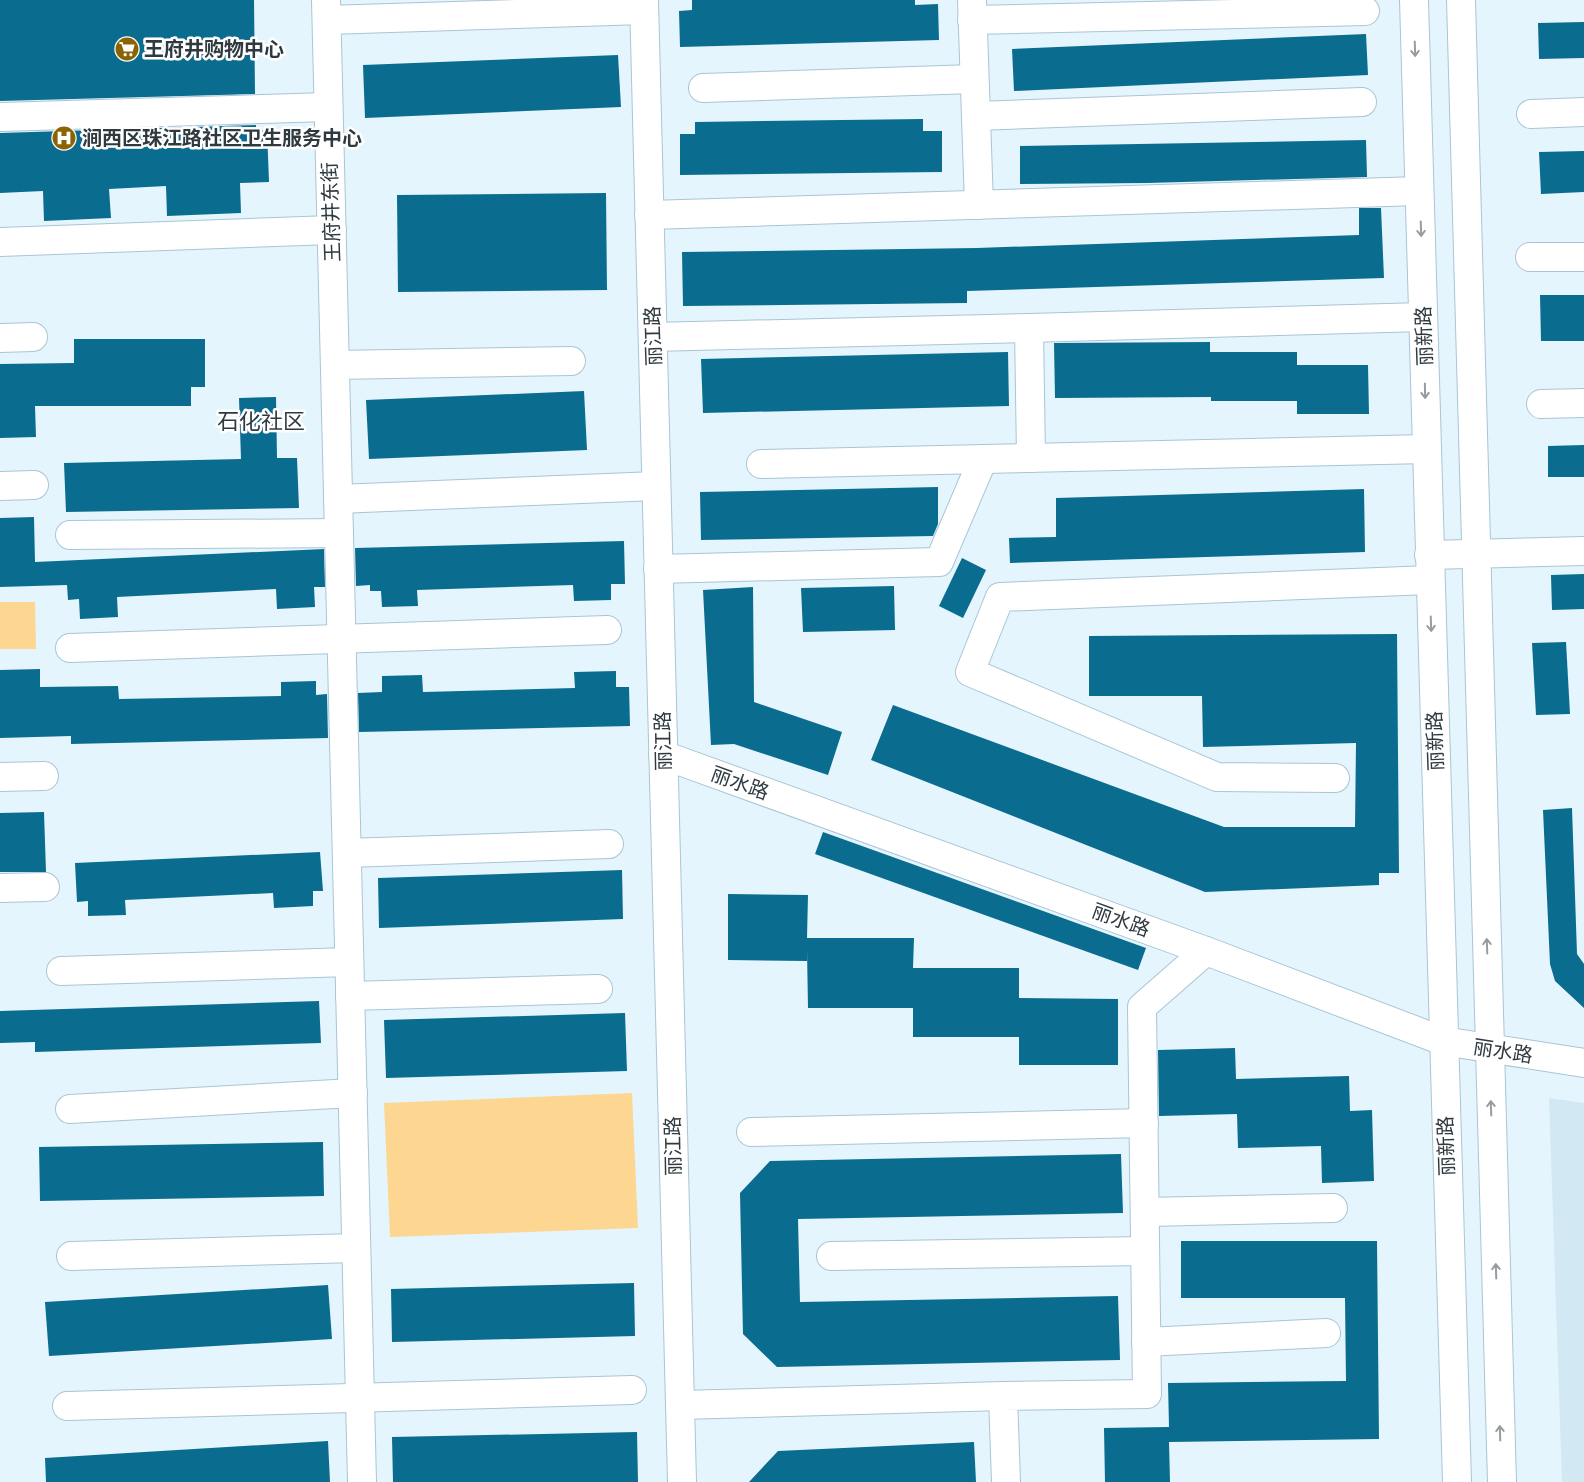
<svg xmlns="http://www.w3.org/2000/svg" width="1584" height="1482" font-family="'Zilla Slab','Noto Sans SC',serif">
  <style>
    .built { fill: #d2e8f3 }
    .green { fill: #fdd792 }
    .building { fill: #0a6c8e }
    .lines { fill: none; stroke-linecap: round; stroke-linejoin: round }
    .minor-casing { stroke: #a9c5d4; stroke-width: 30 }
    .major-casing { stroke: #a9c5d4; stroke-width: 30 }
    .minor { stroke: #fff; stroke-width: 28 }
    .major { stroke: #fff; stroke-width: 28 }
    .oneway { stroke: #979ca0 }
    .labels { text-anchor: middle; stroke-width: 5; stroke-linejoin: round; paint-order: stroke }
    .poi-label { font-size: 20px; font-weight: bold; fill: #2f3a40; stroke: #fff; text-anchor: start }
    .street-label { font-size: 20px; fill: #2f3a40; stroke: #fff }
    .quarter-label { font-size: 22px; fill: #2f3a40; stroke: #fff }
  </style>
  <rect width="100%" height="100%" fill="#e4f5fe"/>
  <path class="built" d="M 1549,1098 L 1584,1103 L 1584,1482 L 1562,1482 Z"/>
  <g class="green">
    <path d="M 0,602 L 35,602 L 36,649 L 0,649 Z"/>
    <path d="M 632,1093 L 638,1228 L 390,1237 L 384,1103 Z"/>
  </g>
  <g class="building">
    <path d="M 0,0 L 254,0 L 255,94 L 0,101 Z"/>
    <path d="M 692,0 L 915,0 L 915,5 L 938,4 L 939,40 L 680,47 L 679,11 L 692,10 Z"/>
    <path d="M 1584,22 L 1584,58 L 1539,59 L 1538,23 Z"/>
    <path d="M 1366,34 L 1368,75 L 1014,91 L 1012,49 Z"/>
    <path d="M 618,55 L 621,107 L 365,118 L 363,65 Z"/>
    <path d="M 923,119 L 923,131 L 942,131 L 942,172 L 680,175 L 680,134 L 695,134 L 695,122 Z"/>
    <path d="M 256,125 L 256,131 L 267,130 L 269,182 L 240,183 L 241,213 L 167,216 L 166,186 L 109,189 L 111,218 L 44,221 L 43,191 L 0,193 L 0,133 Z"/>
    <path d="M 1366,140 L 1367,177 L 1147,183 L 1020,184 L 1020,146 Z"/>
    <path d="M 1584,151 L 1584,192 L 1541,194 L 1539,152 Z"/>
    <path d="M 606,193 L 607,290 L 398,292 L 397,195 Z"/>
    <path d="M 1359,208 L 1381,208 L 1384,278 L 967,291 L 967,303 L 683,306 L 682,252 L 977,248 L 1359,235 Z"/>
    <path d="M 1540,295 L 1584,295 L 1584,341 L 1541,341 Z"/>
    <path d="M 74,339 L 205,339 L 205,387 L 191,387 L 191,406 L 35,406 L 36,437 L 0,438 L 0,364 L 74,363 Z"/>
    <path d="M 1210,342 L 1210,352 L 1297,352 L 1297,365 L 1368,365 L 1369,414 L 1297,414 L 1297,401 L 1211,401 L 1211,397 L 1055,398 L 1054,343 Z"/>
    <path d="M 1008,352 L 1009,406 L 703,413 L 701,359 Z"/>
    <path d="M 584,391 L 587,450 L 369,459 L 366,400 Z"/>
    <path d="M 276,397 L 277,458 L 297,458 L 299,508 L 66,512 L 64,463 L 241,459 L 239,398 Z"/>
    <path d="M 1584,445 L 1584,477 L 1548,477 L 1548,446 Z"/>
    <path d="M 938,487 L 938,524 L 933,536 L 701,540 L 700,492 Z"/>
    <path d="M 1364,489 L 1365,552 L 1010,563 L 1009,538 L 1056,537 L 1056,498 Z"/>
    <path d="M 34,517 L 35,562 L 324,549 L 325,587 L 314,587 L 315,607 L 277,609 L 276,589 L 117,597 L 118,617 L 80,619 L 79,599 L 68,600 L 67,585 L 0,587 L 0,518 Z"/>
    <path d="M 624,541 L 625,584 L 611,584 L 611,600 L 574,601 L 573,585 L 417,590 L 418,606 L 382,607 L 381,591 L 370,591 L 370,585 L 356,586 L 355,548 Z"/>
    <path d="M 962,558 L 986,570 L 963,618 L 939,606 Z"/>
    <path d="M 1584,574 L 1584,609 L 1552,610 L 1551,575 Z"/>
    <path d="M 894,586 L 895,630 L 803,632 L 801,588 Z"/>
    <path d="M 753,587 L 754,702 L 842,732 L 828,775 L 734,744 L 711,745 L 703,590 Z"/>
    <path d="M 1397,634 L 1399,873 L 1379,873 L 1379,885 L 1205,892 L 871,760 L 893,705 L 1224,827 L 1355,827 L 1356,743 L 1203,747 L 1202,696 L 1089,696 L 1089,636 Z"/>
    <path d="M 1566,642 L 1570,714 L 1536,715 L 1532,643 Z"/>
    <path d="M 40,669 L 40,687 L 118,686 L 119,699 L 281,696 L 281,682 L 316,681 L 316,695 L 327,694 L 328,738 L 71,744 L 71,736 L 0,738 L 0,670 Z"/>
    <path d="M 616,671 L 616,687 L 629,687 L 630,726 L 359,732 L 358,693 L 382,692 L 382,676 L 422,675 L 423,692 L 575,688 L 574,672 Z"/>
    <path d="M 1572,808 L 1577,954 L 1584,964 L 1584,1008 L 1555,981 L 1550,964 L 1543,810 Z"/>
    <path d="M 44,812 L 46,872 L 0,872 L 0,813 Z"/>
    <path d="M 823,832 L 1146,948 L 1138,970 L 815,854 Z"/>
    <path d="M 320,852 L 323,891 L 313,891 L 313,906 L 274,908 L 273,893 L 125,900 L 126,915 L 88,916 L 88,901 L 77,902 L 75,863 Z"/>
    <path d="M 622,870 L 623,919 L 379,928 L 378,878 Z"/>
    <path d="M 728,894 L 808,895 L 807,938 L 914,938 L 913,968 L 1019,968 L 1019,998 L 1118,999 L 1118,1065 L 1019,1065 L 1019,1037 L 913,1037 L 913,1008 L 808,1008 L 807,950 L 807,961 L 728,960 Z"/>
    <path d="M 319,1001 L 321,1043 L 35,1052 L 35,1042 L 0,1043 L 0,1011 Z"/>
    <path d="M 625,1013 L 627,1071 L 386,1078 L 384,1020 Z"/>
    <path d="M 1235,1048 L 1236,1079 L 1349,1076 L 1350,1111 L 1372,1110 L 1374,1181 L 1322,1183 L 1321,1146 L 1238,1148 L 1237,1114 L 1159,1116 L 1158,1050 Z"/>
    <path d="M 323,1142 L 324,1196 L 40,1201 L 39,1147 Z"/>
    <path d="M 1121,1154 L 1123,1213 L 798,1219 L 800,1302 L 1118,1296 L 1120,1360 L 777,1367 L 743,1334 L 740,1193 L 770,1161 Z"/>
    <path d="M 1181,1241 L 1377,1241 L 1379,1439 L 1169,1442 L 1170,1482 L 1105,1482 L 1104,1428 L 1169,1427 L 1168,1383 L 1346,1381 L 1345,1298 L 1181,1298 Z"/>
    <path d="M 634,1283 L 635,1336 L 392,1342 L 391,1289 Z"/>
    <path d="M 328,1285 L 332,1339 L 49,1356 L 45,1302 Z"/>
    <path d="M 637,1432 L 638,1482 L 393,1482 L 392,1437 Z"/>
    <path d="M 328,1441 L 330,1482 L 46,1482 L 45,1458 Z"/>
    <path d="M 974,1442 L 976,1482 L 749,1482 L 778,1451 Z"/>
  </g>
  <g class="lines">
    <defs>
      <g id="minor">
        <path d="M 326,0 L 362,1482"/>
        <path d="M 644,0 L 682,1482"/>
        <path d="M 972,0 L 979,205"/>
        <path d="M 327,20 L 644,10"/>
        <path d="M 972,20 L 1365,11"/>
        <path d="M 703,88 L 974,79"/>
        <path d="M 1531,114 L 1584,112"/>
        <path d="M 976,116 L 1362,102"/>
        <path d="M 0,117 L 328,107"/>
        <path d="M 649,215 L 1419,191"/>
        <path d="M 0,242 L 332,230"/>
        <path d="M 1530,257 L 1584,257"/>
        <path d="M 1029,328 L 1031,458"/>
        <path d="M 653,337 L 1029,328 L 1423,317"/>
        <path d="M 0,338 L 33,337"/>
        <path d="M 335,365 L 571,361"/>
        <path d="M 1541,404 L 1584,403"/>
        <path d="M 761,464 L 1427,449"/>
        <path d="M 0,486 L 34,485"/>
        <path d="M 338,499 L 656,486"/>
        <path d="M 70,535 L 339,533"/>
        <path d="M 1429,555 L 1584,551"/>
        <path d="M 658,569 L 939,562 L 983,459"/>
        <path d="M 70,648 L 607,630"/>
        <path d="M 663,755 L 1206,951 L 1443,1041 L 1584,1063"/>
        <path d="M 0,777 L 44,776"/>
        <path d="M 1335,778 L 1217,777 L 970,672 L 1000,597 L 1430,580"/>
        <path d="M 347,853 L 609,844"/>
        <path d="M 0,888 L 45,887"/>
        <path d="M 61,971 L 349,962"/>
        <path d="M 350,996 L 598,989"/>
        <path d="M 70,1109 L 353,1093"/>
        <path d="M 751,1132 L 1144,1123"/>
        <path d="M 1145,1212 L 1333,1208"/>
        <path d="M 71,1256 L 356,1248"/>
        <path d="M 831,1256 L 1145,1251"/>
        <path d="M 1146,1342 L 1326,1333"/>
        <path d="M 680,1405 L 1003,1396"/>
        <path d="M 67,1406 L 632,1390"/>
        <path d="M 1006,1482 L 1003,1396 L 1147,1394 L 1142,1007 L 1206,951"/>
      </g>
      <g id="major">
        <path d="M 1414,0 L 1457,1482"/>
        <path d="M 1461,0 L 1502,1482"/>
      </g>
    </defs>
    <use href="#minor" class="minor-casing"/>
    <use href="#major" class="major-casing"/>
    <use href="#minor" class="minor"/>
    <use href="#major" class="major"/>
  </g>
  <defs><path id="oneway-shaft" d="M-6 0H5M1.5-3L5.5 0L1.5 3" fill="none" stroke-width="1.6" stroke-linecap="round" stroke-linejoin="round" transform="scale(1.25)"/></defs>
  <g class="oneway">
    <use href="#oneway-shaft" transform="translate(1415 49) rotate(88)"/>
    <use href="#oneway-shaft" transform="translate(1421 229) rotate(88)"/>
    <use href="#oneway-shaft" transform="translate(1425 391) rotate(89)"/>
    <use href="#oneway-shaft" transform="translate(1431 624) rotate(88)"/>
    <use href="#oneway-shaft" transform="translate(1487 946) rotate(-92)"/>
    <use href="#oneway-shaft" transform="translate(1491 1108) rotate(-92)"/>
    <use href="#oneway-shaft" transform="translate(1496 1271) rotate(-92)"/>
    <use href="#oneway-shaft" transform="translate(1500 1433) rotate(-92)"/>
  </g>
  <defs>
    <symbol id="supermarket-disc" viewBox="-11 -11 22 22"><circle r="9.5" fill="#8a6403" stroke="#fff"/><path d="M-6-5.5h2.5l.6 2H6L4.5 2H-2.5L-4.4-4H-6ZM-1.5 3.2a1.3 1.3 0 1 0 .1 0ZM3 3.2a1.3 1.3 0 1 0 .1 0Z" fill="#fff"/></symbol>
    <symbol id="hospital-disc" viewBox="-11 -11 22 22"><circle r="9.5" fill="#8a6403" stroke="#fff"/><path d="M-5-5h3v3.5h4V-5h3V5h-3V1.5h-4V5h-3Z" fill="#fff"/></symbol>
  </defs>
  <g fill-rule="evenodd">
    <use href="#supermarket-disc" x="113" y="35" width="28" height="28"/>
    <use href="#hospital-disc" x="50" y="124" width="28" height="28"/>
  </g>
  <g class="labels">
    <g class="poi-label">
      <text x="144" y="56">王府井购物中心</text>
      <text x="82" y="145">涧西区珠江路社区卫生服务中心</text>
    </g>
    <g class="street-label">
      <text transform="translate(331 212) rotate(-92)" y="7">王府井东街</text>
      <text transform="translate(653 336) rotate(-92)" y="7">丽江路</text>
      <text transform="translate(1424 336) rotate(-92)" y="7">丽新路</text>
      <text transform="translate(663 741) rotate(-91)" y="7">丽江路</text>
      <text transform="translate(1435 741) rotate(-92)" y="7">丽新路</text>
      <text transform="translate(740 783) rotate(20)" y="7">丽水路</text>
      <text transform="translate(1121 920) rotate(20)" y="7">丽水路</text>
      <text transform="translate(1503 1051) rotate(9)" y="7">丽水路</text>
      <text transform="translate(673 1146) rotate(-91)" y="7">丽江路</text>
      <text transform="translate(1446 1146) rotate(-92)" y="7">丽新路</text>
    </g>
    <g class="quarter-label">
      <text x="261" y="429">石化社区</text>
    </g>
  </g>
</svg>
